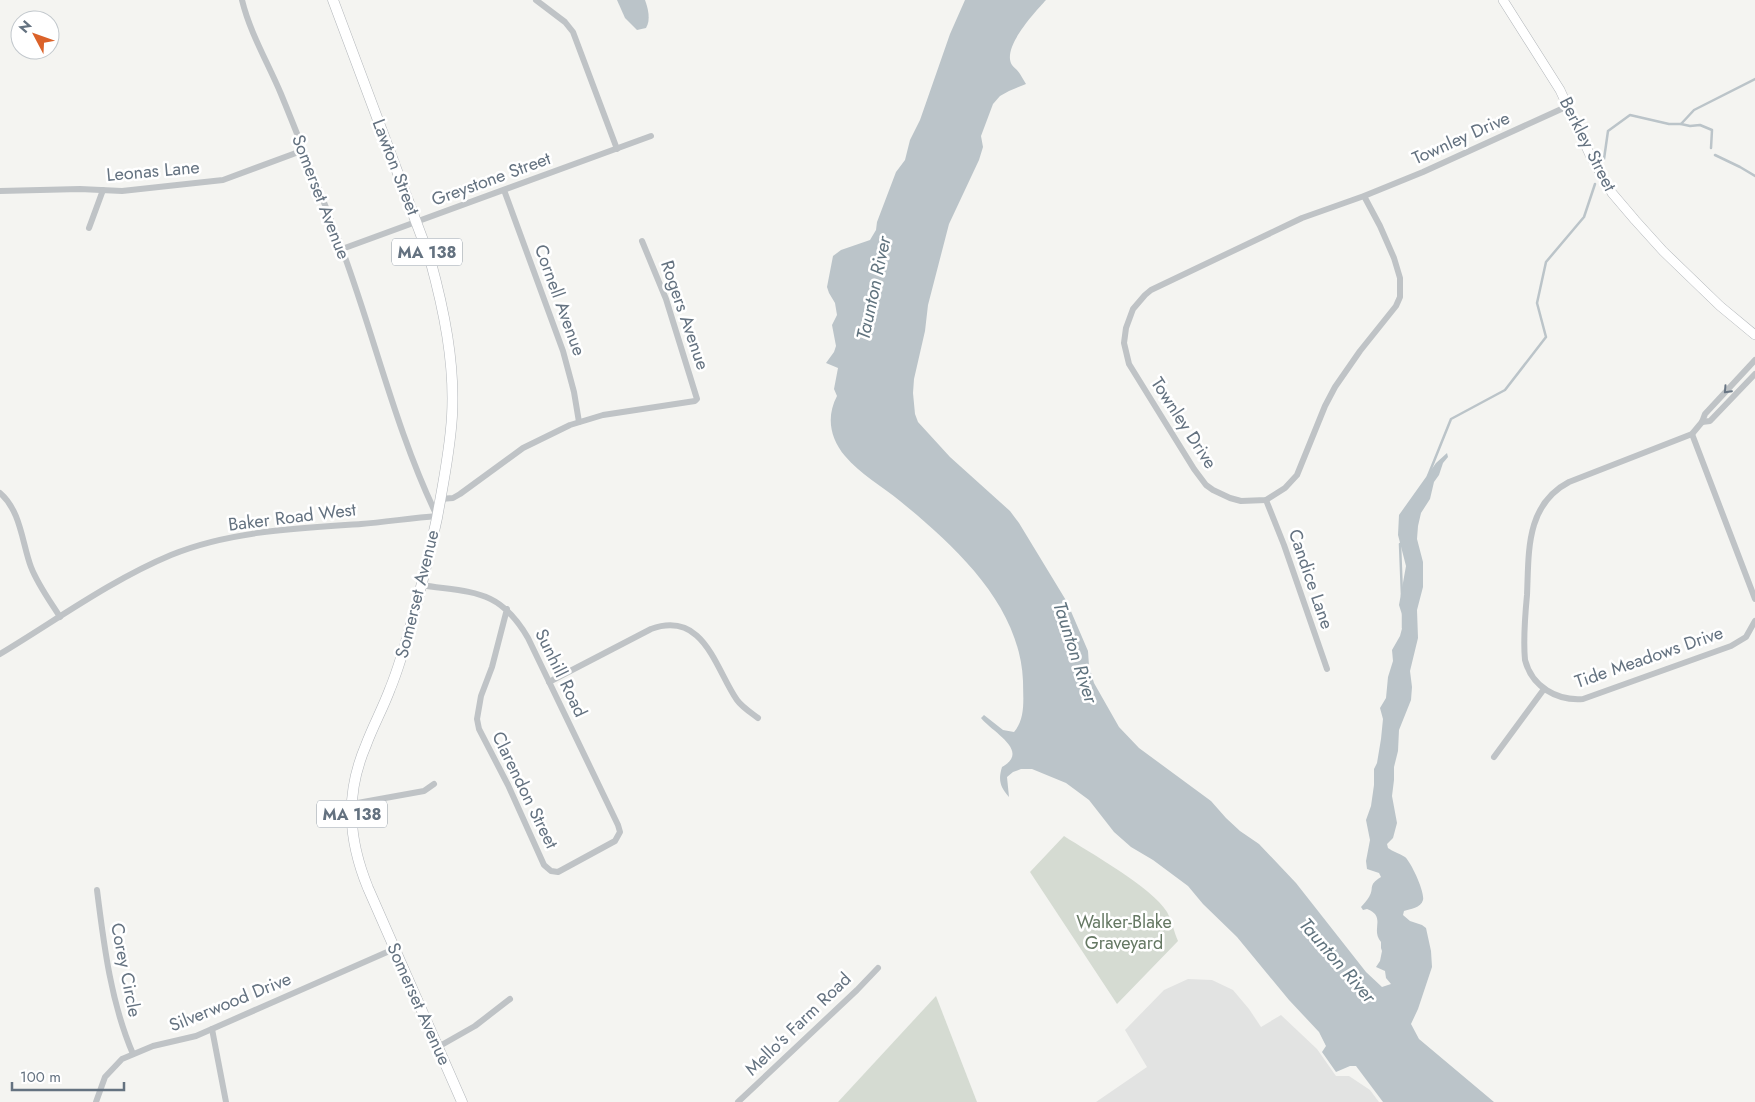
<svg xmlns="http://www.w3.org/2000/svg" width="1755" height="1102" font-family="Jost,sans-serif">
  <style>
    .built { fill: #e2e3e2 }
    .green { fill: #d5dbd2 }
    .water { fill: #bbc4c9 }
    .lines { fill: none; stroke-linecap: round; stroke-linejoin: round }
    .stream { stroke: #bbc4c9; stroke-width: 2.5 }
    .secondary-casing { stroke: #b2b6ba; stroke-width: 10 }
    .primary-casing { stroke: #b2b6ba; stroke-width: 11 }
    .street { stroke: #bfc3c6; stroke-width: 6 }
    .secondary { stroke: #fff; stroke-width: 9 }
    .primary { stroke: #fff; stroke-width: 10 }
    .oneway { stroke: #697684 }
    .labels { text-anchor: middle; stroke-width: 5; stroke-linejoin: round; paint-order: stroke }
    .shield { fill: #fff; stroke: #929ca6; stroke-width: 1 }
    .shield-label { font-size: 16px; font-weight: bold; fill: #647280 }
    .street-label { font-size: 18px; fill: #647280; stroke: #fff }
    .park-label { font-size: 18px; fill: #657863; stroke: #fff }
    .water-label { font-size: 19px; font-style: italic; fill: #60737e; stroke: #fff }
  </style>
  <rect width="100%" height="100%" fill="#f4f4f1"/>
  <path class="built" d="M 1188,979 L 1212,980 L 1233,990 L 1249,1009 L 1261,1027 L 1281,1015 L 1317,1049 L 1336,1076 L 1349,1076 L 1370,1090 L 1379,1102 L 1096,1102 L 1147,1067 L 1125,1030 L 1164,990 Z"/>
  <g class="green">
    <path d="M 1064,836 C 1090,853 1152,887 1167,912 C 1172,921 1174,932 1178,941 L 1117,1004 L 1030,872 Z"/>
    <path d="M 936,996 L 977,1102 L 838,1102 Z"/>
  </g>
  <g class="water">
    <path d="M 617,0 L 645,0 C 648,8 651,20 646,28 L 637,30 L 625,18 Z"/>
    <path d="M 965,0 L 1046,0 C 1036,11 1001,48 1012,65 C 1014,68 1018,70 1020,74 C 1022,77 1024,81 1026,84 L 1009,91 L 1000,96 L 993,104 L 981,136 L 983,147 L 979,160 L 949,224 L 928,305 L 925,331 L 914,379 L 913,393 L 915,414 L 918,422 L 950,457 L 1010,511 L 1019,523 L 1067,602 L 1088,651 L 1089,666 L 1094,683 L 1119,727 L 1139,748 L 1211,801 L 1226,818 L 1240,831 L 1259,844 L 1296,883 L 1366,972 L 1382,987 L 1391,984 L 1386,978 L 1385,971 L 1376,967 L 1380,961 L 1382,951 L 1381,948 L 1381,942 C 1370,929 1387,917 1367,909 L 1363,910 L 1361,907 C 1364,904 1367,900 1369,897 C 1375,887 1367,886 1381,877 L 1379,873 L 1367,869 L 1366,861 L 1370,840 L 1366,820 L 1371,806 L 1374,785 L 1374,769 L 1377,763 L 1381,739 L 1383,719 L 1380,708 L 1386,698 L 1388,677 L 1393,661 L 1392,650 L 1400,636 L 1404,621 L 1399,605 L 1406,566 L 1398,535 L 1399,515 L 1436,463 L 1447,453 L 1448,457 L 1443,463 L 1439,475 L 1434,482 L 1430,499 L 1421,513 L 1418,526 L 1417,539 L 1423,562 L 1423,587 L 1417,610 L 1418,638 L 1410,671 L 1412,687 L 1411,700 L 1399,730 L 1398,751 L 1394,767 L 1394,780 L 1392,796 L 1397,823 L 1393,838 L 1387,844 L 1388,848 C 1393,852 1399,853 1405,857 C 1411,862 1425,892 1423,900 C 1421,908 1410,909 1404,911 L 1403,915 L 1410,921 L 1422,925 L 1426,928 L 1431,951 L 1432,967 L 1418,1009 L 1411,1024 L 1419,1039 L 1494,1102 L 1383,1102 L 1356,1066 L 1350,1066 L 1336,1072 L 1322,1052 L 1326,1046 L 1319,1032 L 1289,1000 L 1237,937 L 1203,904 L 1188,886 L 1153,860 L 1131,847 L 1114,832 L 1089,800 L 1066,783 L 1032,769 L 1021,769 L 1013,772 L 1007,777 L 1009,797 C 1000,787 998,780 1002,767 C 1031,751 992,732 981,718 L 984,715 L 1003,730 L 1014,732 C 1026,718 1023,698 1023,681 C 1020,605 955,546 900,501 C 882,486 860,474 845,456 C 830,438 826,417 837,396 L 834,389 L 838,368 L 826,363 L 834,352 L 836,346 L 832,325 L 837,315 L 835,303 L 829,293 L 827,287 L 833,256 L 841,250 L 870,240 L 876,230 L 877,222 L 896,172 L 905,160 L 910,140 L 920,120 L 950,34 Z"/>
  </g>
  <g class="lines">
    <g class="stream">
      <path d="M 1681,124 L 1690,126 L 1700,125 L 1712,130 L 1711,148"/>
      <path d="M 1715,155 L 1740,167 L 1755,176"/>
      <path d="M 1604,159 L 1608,131 L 1630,115 L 1669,124 L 1681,124 L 1694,110 L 1755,79"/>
      <path d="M 1428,476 L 1451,419 L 1505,390 L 1546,337 L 1537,303 L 1546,262 L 1584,217 L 1595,184"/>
      <path d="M 1400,544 L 1402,596"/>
      <path d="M 1403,614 L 1403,628"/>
    </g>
    <defs>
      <path id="secondary" d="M 1503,0 L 1560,90 L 1590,155 L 1612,193 L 1635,220 L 1663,251 L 1720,306 L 1755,335"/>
      <path id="primary" d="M 333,0 L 430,259 C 444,310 455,363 452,416 C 450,451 443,484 437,518 C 430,550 423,582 414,613 C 407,639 400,665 390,689 C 383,708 373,726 366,745 C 345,794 348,839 368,888 L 462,1102"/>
    </defs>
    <use href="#secondary" class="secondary-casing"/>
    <use href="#primary" class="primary-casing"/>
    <g class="street">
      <path d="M 536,0 L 565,22 L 573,32 L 617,149"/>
      <path d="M 504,190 L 563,351 L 574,392 L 579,422"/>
      <path d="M 0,191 L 80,189 L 122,191 L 223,180 L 304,150"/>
      <path d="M 1364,196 L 1302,218 L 1151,290 L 1145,295 L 1133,309 L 1126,328 L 1124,343 L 1129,364 L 1194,469 L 1206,485 L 1213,490 L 1230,498 L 1241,501 L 1266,500 L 1285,488 L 1297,475 L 1325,406 L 1335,387 L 1360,351 L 1396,306 L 1400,297 L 1400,278 L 1394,258 L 1380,226 L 1364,196 L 1423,172 L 1568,106"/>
      <path d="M 89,228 L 103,190"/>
      <path d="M 342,249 L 651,136"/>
      <path d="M 1755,360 L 1705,414 L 1702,422 L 1692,434 L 1569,482 C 1525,505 1529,553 1527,595 C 1525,616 1523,639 1525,660 C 1532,687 1557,701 1583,699 L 1731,646 L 1746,637 L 1755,621"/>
      <path d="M 1702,422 L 1710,421 L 1755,374"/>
      <path d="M 1692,434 L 1755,599"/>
      <path d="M 0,493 C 21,511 22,543 31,567 C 38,585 50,601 60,617"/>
      <path d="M 440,499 L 453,498 L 460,494 L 523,448 L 570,425 L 603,415 L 695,401 L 697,399 L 666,299 L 642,241"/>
      <path d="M 1266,500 L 1284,545 L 1327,669"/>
      <path d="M 421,585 C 472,593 499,588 528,638 L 618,825 L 620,832 L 615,841 L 558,872 L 551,871 L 544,865 L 508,785 L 479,729 L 477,719 L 481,696 L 492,667 L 507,609"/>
      <path d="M 0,654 C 55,621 111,580 171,555 C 229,531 299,528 361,524 C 386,522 411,518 437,516 C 396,431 375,338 342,249 C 322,197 302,145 281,94 C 268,63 250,33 242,0"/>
      <path d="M 549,682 L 651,629 C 704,610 715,668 737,700 C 742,707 750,712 758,718"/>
      <path d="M 1494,757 L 1544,689"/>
      <path d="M 352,804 L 424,791 L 434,784"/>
      <path d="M 97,890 C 104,946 111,1003 133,1054"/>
      <path d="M 212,1029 L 226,1102"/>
      <path d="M 438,1047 L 475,1026 L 510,999"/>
      <path d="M 96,1102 L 105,1077 L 122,1059 L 153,1046 L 196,1036 L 394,949"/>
      <path d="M 738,1102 L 857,990 L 878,968"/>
    </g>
    <use href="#secondary" class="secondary"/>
    <use href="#primary" class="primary"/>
  </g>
  <defs><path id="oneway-chevron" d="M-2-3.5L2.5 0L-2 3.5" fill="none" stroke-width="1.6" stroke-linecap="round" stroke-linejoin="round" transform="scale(1.25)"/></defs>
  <use class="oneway" href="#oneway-chevron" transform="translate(1727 390) rotate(133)"/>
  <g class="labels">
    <g class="shield">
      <rect x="392" y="238.5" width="70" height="27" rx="4"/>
      <rect x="317" y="800.5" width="70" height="27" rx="4"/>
    </g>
    <g class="shield-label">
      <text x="427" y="258">MA 138</text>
      <text x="352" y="820">MA 138</text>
    </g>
    <g class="street-label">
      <text transform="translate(1461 138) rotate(-24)" y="6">Townley Drive</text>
      <text transform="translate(1588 144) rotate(63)" y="6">Berkley Street</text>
      <text transform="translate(396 167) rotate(69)" y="6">Lawton Street</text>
      <text transform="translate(153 171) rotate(-5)" y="6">Leonas Lane</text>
      <text transform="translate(491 179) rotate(-20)" y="6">Greystone Street</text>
      <text transform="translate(321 197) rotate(69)" y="6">Somerset Avenue</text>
      <text transform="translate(560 300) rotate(70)" y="6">Cornell Avenue</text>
      <text transform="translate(685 315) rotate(71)" y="6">Rogers Avenue</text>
      <text transform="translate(1184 423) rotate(57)" y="6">Townley Drive</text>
      <text transform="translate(292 517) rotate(-7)" y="6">Baker Road West</text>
      <text transform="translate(1311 579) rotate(71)" y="6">Candice Lane</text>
      <text transform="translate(417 594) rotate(-76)" y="6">Somerset Avenue</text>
      <text transform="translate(1649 657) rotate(-19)" y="6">Tide Meadows Drive</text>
      <text transform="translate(561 673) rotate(64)" y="6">Sunhill Road</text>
      <text transform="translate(525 790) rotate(64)" y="6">Clarendon Street</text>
      <text transform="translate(126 970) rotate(79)" y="6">Corey Circle</text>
      <text transform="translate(230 1002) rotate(-22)" y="6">Silverwood Drive</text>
      <text transform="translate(419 1004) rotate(66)" y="6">Somerset Avenue</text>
      <text transform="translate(798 1024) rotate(-44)" y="6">Mello's Farm Road</text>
    </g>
    <g class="park-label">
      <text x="1124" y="928">Walker-Blake<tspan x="1124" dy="21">Graveyard</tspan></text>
    </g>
    <g class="water-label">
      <text transform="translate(873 288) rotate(-78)" y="7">Taunton River</text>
      <text transform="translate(1076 652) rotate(72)" y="7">Taunton River</text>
      <text transform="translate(1338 960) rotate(49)" y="7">Taunton River</text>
    </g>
  </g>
  <g transform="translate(35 35) rotate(311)"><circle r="24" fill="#ffffff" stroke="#c1c7cc"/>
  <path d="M0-4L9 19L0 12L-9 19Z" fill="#db6229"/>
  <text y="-8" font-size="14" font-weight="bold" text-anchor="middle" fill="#647280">N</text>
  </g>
  <path d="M12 1082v8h112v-8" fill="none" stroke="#647280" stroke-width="2.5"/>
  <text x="20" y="1082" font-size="15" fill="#647280" stroke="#ffffff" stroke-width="4" paint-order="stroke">100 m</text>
</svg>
